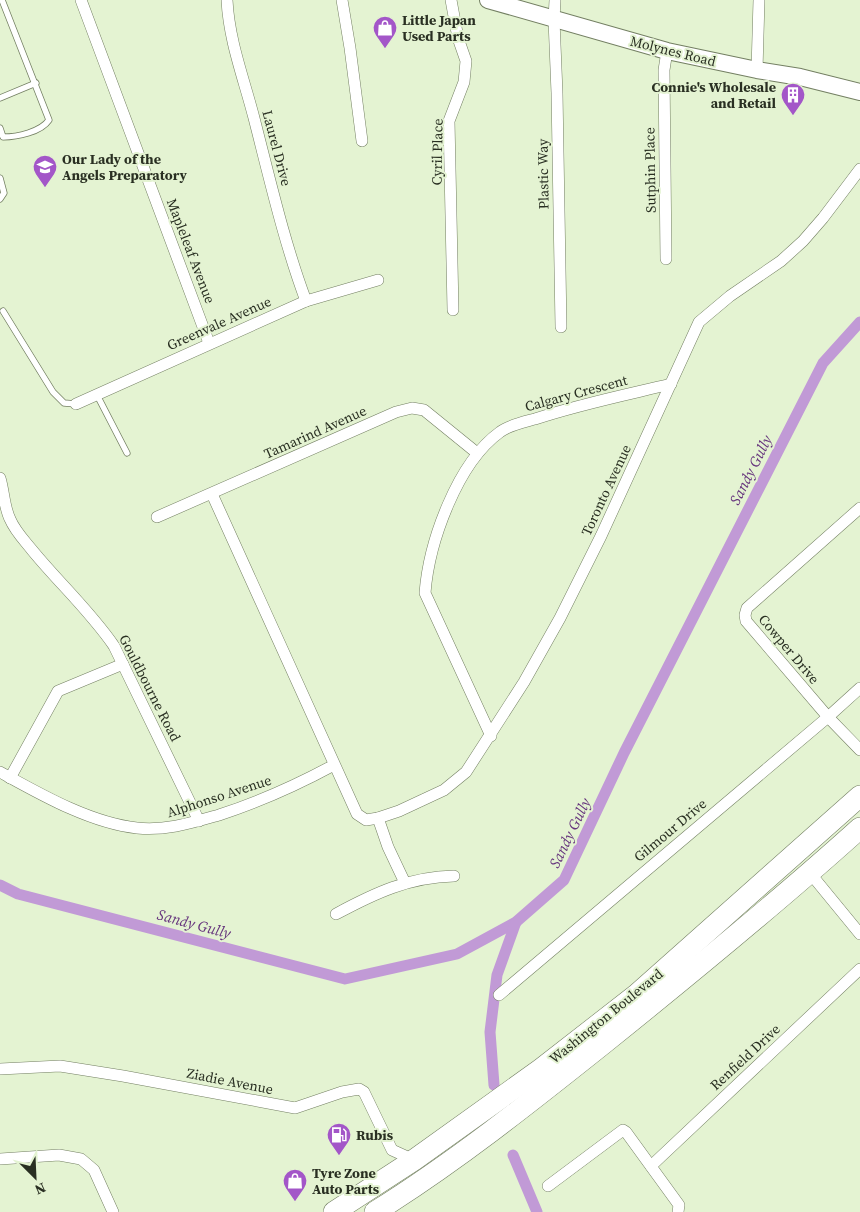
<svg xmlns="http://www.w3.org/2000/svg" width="860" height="1212" font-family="'Source Serif 4',serif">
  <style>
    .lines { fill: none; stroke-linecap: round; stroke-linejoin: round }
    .canal { stroke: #c19ad6; stroke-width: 11 }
    .lane-casing { stroke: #737f62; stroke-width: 7 }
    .street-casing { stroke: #737f62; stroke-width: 12 }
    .secondary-casing { stroke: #737f62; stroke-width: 18 }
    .highway-casing { stroke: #737f62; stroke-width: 22 }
    .lane { stroke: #fff; stroke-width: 5.5 }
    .street { stroke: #fff; stroke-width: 11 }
    .secondary { stroke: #fff; stroke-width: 16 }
    .highway { stroke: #fff; stroke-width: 21 }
    .labels { text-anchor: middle; stroke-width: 4; stroke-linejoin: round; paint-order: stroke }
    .poi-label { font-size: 14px; font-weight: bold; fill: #292f22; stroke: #e4f3d2; text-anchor: start }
    .street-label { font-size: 14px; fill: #292f22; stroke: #e4f3d2 }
    .water-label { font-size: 15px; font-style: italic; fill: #66357d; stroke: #e4f3d2 }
  </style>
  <rect width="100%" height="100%" fill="#e4f3d2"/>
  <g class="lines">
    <g class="canal">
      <path d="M 0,885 L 18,894 L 345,979 L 457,954 L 516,922 L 564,880 L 624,753 L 823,363 L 860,322"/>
      <path d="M 494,1085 L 490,1032 L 497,975 L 516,922"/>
      <path d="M 513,1155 L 537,1212"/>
    </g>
    <defs>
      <g id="lane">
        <path d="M 0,98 L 36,83"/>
        <path d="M 0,128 L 3,137 C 17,137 41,132 49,120 L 2,0"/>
        <path d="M 0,178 L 4,193 L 0,199"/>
        <path d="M 3,311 L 53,392 L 64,403 L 76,404"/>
        <path d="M 97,395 L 127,453"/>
      </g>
      <g id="street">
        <path d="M 81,0 L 209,343"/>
        <path d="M 227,0 C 229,41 244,79 254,118 C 270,180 284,242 306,301"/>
        <path d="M 342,0 L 350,48 L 362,141"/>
        <path d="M 451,0 L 458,38 L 466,61 L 464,82 L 449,121 L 453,310"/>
        <path d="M 555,0 L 554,20 L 557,93 L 561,327"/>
        <path d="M 757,70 L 759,0"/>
        <path d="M 666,259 L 664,70 L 667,51"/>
        <path d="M 76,404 L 306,301 L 378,280"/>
        <path d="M 0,478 C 4,491 4,507 10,519 C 15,531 24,540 32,550 C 59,583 90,611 114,646 L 199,821"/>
        <path d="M 212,494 L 357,814 L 366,820 L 378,818 L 399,811 L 444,790 L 466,772 L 524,682 L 560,618 L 601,536 L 699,322 L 730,296 L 781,261 L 803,241 L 823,218 L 860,169"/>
        <path d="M 860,508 L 747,608 L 745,615 L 746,621 L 828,717 L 860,750"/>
        <path d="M 157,517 L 396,412 L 412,408 L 424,410 L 477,453"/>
        <path d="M 491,736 L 425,593 C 429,542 457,463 500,432 C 509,425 524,422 535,419 C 580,404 625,395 671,384"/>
        <path d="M 0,772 C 40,794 90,823 137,828 C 166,831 191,823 219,815 C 259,802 297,785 334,765"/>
        <path d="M 10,778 L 58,691 L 123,664"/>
        <path d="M 378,818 L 388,847 L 405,883"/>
        <path d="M 810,873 L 860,934"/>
        <path d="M 336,914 C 375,893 409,877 454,876"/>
        <path d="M 499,995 L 828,717 L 860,688"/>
        <path d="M 0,1069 L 60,1066 L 123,1076 L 295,1108 L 342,1092 L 359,1089 L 364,1092 L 392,1150 L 414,1160"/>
        <path d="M 0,1159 L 59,1155 L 81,1159 L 94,1170 L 113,1212"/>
        <path d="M 651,1166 L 860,969"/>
        <path d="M 548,1186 L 623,1130 L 626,1132 L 679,1205 L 678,1212"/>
      </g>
      <path id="secondary" d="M 488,0 L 667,51 L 757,70 L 800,77 L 860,92"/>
      <g id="highway">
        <path d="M 334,1212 L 414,1160 L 541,1069 L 636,995 L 860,796"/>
        <path d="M 375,1212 C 455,1162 529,1103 603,1044 C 690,974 777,903 860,828"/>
      </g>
    </defs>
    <use href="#lane" class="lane-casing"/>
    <use href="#street" class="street-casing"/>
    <use href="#secondary" class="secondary-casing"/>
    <use href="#highway" class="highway-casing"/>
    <use href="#lane" class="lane"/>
    <use href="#street" class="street"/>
    <use href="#secondary" class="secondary"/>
    <use href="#highway" class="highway"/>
  </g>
  <defs>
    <symbol id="shop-pin" viewBox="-11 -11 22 30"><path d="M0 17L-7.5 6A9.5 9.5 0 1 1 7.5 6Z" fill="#a356c8" stroke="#e4f3d2"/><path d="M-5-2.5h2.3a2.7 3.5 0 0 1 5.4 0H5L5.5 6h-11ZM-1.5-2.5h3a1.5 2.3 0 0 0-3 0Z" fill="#fff"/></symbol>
    <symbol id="building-pin" viewBox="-11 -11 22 30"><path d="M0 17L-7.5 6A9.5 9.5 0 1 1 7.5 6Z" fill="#a356c8" stroke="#e4f3d2"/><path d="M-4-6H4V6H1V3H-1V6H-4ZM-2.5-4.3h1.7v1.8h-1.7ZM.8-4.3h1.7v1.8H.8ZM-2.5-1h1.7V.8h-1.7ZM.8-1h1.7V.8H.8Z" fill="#fff"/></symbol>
    <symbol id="school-pin" viewBox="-11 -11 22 30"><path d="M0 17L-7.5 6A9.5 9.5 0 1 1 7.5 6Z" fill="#a356c8" stroke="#e4f3d2"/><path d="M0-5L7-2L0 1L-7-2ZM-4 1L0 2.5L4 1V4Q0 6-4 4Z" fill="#fff"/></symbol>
    <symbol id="fuel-pin" viewBox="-11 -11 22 30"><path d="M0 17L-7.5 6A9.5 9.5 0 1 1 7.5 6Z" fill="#a356c8" stroke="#e4f3d2"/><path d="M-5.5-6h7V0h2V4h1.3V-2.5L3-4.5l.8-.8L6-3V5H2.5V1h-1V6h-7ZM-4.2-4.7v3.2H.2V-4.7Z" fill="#fff"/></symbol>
  </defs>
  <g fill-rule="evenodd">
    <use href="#shop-pin" x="371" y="14" width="28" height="38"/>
    <use href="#building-pin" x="779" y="81" width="28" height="38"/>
    <use href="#school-pin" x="31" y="153" width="28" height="38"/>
    <use href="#fuel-pin" x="325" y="1121" width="28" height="38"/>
    <use href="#shop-pin" x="281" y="1167" width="28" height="38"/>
  </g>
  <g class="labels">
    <g class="poi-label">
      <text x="402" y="25">Little Japan<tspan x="402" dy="16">Used Parts</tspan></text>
      <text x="776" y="92" text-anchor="end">Connie's Wholesale<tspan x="776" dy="16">and Retail</tspan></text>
      <text x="62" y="164">Our Lady of the<tspan x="62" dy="16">Angels Preparatory</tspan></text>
      <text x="356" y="1140">Rubis</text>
      <text x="312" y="1178">Tyre Zone<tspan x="312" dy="16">Auto Parts</tspan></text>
    </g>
    <g class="street-label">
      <text transform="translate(673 51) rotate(14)" y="5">Molynes Road</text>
      <text transform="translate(277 148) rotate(75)" y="5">Laurel Drive</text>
      <text transform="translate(437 152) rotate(-89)" y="5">Cyril Place</text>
      <text transform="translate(650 170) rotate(-91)" y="5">Sutphin Place</text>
      <text transform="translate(543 174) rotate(-91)" y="5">Plastic Way</text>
      <text transform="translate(191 251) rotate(69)" y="5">Mapleleaf Avenue</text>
      <text transform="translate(219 323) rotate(-24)" y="5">Greenvale Avenue</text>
      <text transform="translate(576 393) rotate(-15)" y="5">Calgary Crescent</text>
      <text transform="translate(315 432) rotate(-24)" y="5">Tamarind Avenue</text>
      <text transform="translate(606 490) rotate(-65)" y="5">Toronto Avenue</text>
      <text transform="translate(789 649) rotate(50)" y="5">Cowper Drive</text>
      <text transform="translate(150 688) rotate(63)" y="5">Gouldbourne Road</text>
      <text transform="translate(219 796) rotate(-18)" y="5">Alphonso Avenue</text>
      <text transform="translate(670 830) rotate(-40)" y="5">Gilmour Drive</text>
      <text transform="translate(606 1016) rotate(-39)" y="5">Washington Boulevard</text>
      <text transform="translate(745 1057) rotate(-43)" y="5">Renfield Drive</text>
      <text transform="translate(230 1081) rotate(11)" y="5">Ziadie Avenue</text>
    </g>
    <g class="water-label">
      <text transform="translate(751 470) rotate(-63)" y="5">Sandy Gully</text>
      <text transform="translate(570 833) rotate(-64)" y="5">Sandy Gully</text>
      <text transform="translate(194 924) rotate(15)" y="5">Sandy Gully</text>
    </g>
  </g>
  <g transform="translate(35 1177) rotate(156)" stroke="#e4f3d2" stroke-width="4" paint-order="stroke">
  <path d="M0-4L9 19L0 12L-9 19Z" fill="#292f22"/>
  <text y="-8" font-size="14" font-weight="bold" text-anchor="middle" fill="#292f22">N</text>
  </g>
</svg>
